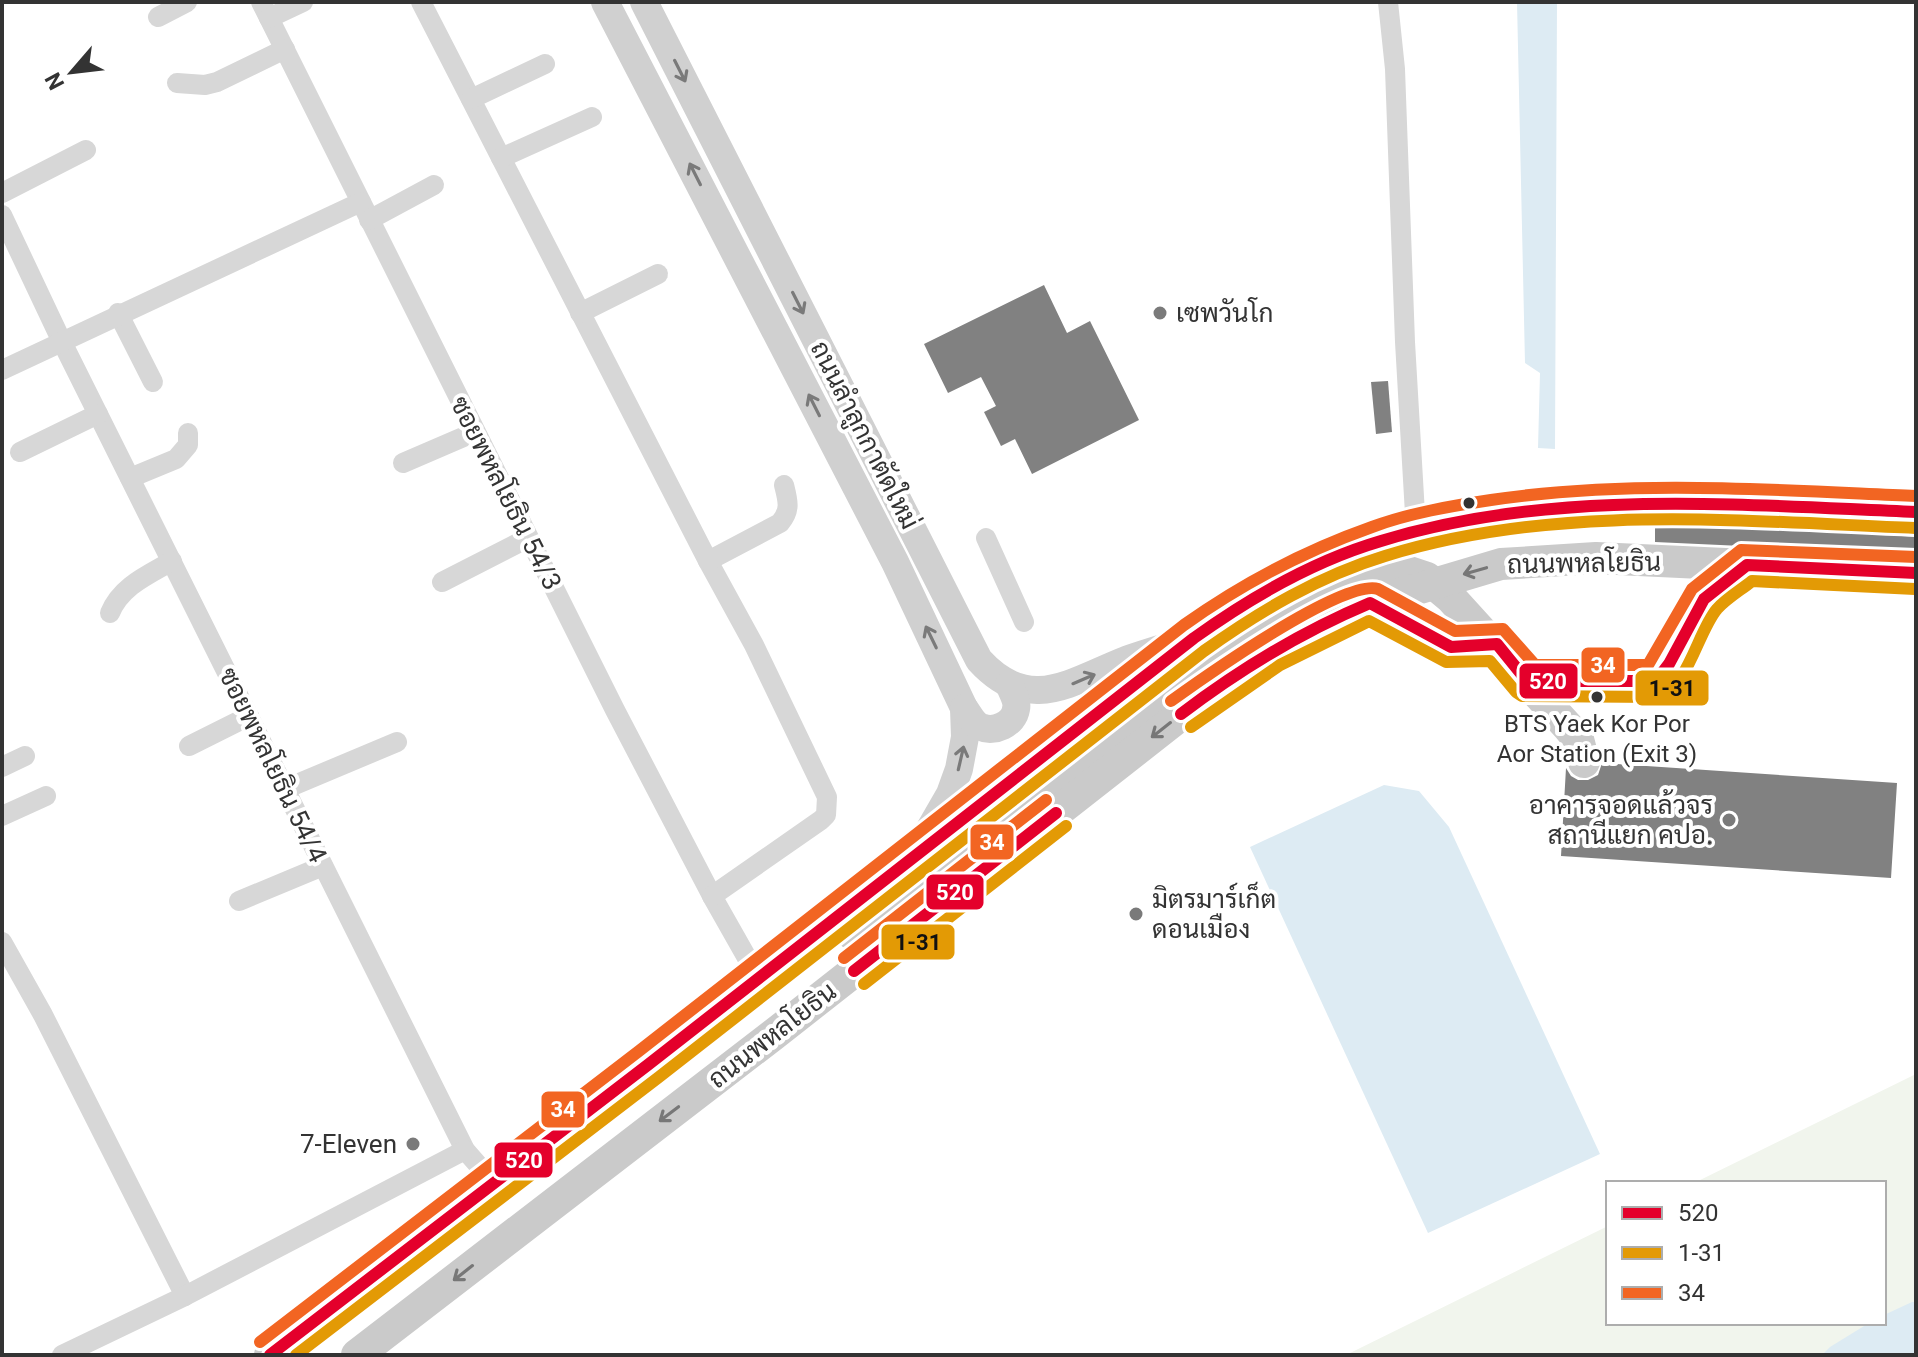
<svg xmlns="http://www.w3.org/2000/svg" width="1918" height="1357" font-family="Roboto,Sarabun,sans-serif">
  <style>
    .green { fill: #f1f5ed }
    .water { fill: #ddebf3 }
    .building { fill: #818181 }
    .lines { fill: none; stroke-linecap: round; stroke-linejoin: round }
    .street { stroke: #d7d7d7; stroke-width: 20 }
    .secondary { stroke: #d0d0d0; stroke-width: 28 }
    .primary { stroke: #cacaca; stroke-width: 32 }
    .bus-1-casing { stroke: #fff; stroke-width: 18 }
    .bus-2-casing { stroke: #fff; stroke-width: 18 }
    .bus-3-casing { stroke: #fff; stroke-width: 18 }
    .bus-1 { stroke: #e4002b; stroke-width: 12 }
    .bus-2 { stroke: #e39a05; stroke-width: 12 }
    .bus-3 { stroke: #f26522; stroke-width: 12 }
    .oneway { stroke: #7a7a7a }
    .oneway2 { stroke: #777 }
    .poi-dot { fill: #7a7a7a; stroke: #fff; stroke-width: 3 }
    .bus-dot { fill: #333; stroke: #fff; stroke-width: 3 }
    .labels { text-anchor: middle; stroke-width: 8; stroke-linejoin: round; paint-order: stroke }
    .bus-label { font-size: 24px; fill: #333; stroke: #fff }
    .poi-label { font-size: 26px; fill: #333; stroke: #fff; text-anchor: start }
    .street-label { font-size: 26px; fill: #333; stroke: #fff }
    .line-badge { stroke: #fff; stroke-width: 3 }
    .badge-label { font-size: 22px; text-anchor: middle; font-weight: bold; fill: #fff }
    .pale-badge-label { font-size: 22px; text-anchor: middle; font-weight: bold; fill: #111 }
  </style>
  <rect width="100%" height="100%" fill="#fff"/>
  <path class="green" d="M 1916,1074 L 1916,1355 L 1346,1355 L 1608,1226 L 1608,1323 L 1884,1323 L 1884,1183 L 1694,1183 Z"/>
  <g class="water">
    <path d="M 1517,2 L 1557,2 L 1555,449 L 1538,448 L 1540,373 L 1525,363 Z"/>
    <path d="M 1384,785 L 1419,791 L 1449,827 L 1600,1154 L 1428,1233 L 1250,847 Z"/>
    <path d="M 1912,1302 L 1916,1302 L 1916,1355 L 1822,1355 L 1830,1347 L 1869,1323 L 1884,1323 L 1884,1315 Z"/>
  </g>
  <g class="building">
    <path d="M 1044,285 L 1067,333 L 1090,321 L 1139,420 L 1032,474 L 1015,439 L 1001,446 L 984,412 L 996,406 L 981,377 L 948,393 L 924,344 Z"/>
    <path d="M 1388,381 L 1392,432 L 1376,434 L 1371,382 Z"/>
    <path d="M 1655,523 L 1916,531 L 1916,554 L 1655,542 Z"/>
    <path d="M 1602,763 L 1897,783 L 1891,878 L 1561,856 L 1566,768 L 1571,776 L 1578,780 L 1588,780 L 1598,775 Z"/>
  </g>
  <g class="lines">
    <g class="street">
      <path d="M 261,2 L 615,710 L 712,896 L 759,979"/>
      <path d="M 421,2 L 708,561 L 754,645 L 827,797 L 826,815 L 821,820 L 712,896"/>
      <path d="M 1388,2 L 1395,69 L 1405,342 L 1416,531"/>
      <path d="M 158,17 L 187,2"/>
      <path d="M 269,18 L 303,2"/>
      <path d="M 177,83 L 205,85 L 217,82 L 285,49"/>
      <path d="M 471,99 L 545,64"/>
      <path d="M 501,158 L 592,117"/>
      <path d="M 2,193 L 86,150"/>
      <path d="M 2,215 L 62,342 L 465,1150 L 493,1182"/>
      <path d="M 369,220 L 434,185"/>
      <path d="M 118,313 L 153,382"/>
      <path d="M 580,313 L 658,274"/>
      <path d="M 2,370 L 361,202"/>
      <path d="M 20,452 L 98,414"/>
      <path d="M 403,463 L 475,432"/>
      <path d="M 130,478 L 176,459 L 188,445 L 188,433"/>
      <path d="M 986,538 L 1024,622"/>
      <path d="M 708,561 L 780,523 C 791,510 788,501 784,485"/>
      <path d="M 442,582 L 528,538"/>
      <path d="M 110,613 C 121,586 148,575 172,561"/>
      <path d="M 189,746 L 249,716"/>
      <path d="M 2,767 L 25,756"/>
      <path d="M 285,789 L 397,742"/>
      <path d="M 2,816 L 46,796"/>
      <path d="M 239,901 L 323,866"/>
      <path d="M 2,942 L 43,1015 L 185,1296"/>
      <path d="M 62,1355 L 185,1296 L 465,1150"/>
    </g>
    <g class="secondary">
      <path d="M 605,2 L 895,562 L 964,708 L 965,737 L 959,769 L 950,794 L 916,853"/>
      <path d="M 644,2 L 979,660 C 1029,715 1070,682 1126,660 C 1146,653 1166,647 1186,641"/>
      <path d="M 964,708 C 969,714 973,724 981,727 C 994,733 1014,724 1016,709 C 1018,701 1012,692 1009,684"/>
    </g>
    <g class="primary">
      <path d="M 851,933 L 1217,651 L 1310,589 L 1337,577 L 1370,569 L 1400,569 L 1427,578 L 1451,598 L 1569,728 L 1578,739 L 1584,762"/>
      <path d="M 270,1355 L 649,1064 L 1194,638 C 1230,612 1267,588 1308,569 C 1494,481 1716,505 1916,512"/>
      <path d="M 357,1355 L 773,1035 L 1210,692 L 1284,643 L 1327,620 L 1370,603 L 1501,564 L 1596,558 L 1916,573"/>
    </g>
    <defs>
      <g id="bus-1">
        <path d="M 1181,714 C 1240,669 1301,632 1370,603 L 1451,647 L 1497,644 L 1527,681 L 1656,681 L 1669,664 L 1704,599 L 1747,565 L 1916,573"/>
        <path d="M 854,971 L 1056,813"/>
        <path d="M 270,1355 L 649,1064 L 1194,638 C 1251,597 1313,561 1381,541 C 1554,488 1738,505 1916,512"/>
      </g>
      <g id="bus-2">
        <path d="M 1191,727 L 1280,665 L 1369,621 L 1446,662 L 1490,661 L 1516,692 L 1522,696 L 1658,697 C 1688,688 1698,631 1717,609 C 1727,598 1741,590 1752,581 L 1915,589"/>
        <path d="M 864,984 L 1066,826"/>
        <path d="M 296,1355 L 659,1077 L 1204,651 C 1260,611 1319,576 1385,556 C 1556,503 1740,521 1915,528"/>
      </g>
      <g id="bus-3">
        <path d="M 1171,701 C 1203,678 1344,578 1378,589 L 1455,631 L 1503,629 L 1535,665 L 1648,665 L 1692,589 L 1741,550 L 1916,557"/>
        <path d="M 844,958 L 1046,800"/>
        <path d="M 260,1342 L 639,1051 L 1184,625 C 1243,583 1304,551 1372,527 C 1410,513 1451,506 1491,500 C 1631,479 1775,490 1916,496"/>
      </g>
    </defs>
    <use href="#bus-1" class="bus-1-casing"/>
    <use href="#bus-2" class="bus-2-casing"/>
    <use href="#bus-3" class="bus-3-casing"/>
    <use href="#bus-1" class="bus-1"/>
    <use href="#bus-2" class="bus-2"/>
    <use href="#bus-3" class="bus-3"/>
  </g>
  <defs><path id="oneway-shaft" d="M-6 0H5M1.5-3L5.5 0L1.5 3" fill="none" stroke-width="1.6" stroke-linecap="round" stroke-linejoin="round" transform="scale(2)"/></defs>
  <g class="oneway">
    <use href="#oneway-shaft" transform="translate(680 71) rotate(63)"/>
    <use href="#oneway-shaft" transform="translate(695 174) rotate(-117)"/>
    <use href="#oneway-shaft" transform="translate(798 303) rotate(63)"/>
    <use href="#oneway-shaft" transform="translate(814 405) rotate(-117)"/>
    <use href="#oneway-shaft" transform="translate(931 637) rotate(-116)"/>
    <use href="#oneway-shaft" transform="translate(1084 679) rotate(-23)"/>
    <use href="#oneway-shaft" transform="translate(961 758) rotate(-77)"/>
  </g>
  <g class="oneway2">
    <use href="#oneway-shaft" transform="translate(1475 571) rotate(164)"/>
    <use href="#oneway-shaft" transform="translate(1161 730) rotate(142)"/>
    <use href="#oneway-shaft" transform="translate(669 1114) rotate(143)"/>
    <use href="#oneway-shaft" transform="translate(463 1273) rotate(142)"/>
  </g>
  <g class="poi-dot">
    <circle cx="1160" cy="313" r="8"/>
    <circle cx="1729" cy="820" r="8"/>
    <circle cx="1136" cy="914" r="8"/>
    <circle cx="413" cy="1144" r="8"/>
  </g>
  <g class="bus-dot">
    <circle cx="1469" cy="503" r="7"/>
    <circle cx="1597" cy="697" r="7"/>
  </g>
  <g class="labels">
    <g class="bus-label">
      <text x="1597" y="732">BTS Yaek Kor Por<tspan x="1597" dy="30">Aor Station (Exit 3)</tspan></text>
    </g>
    <g class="poi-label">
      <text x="1176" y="322">เซพวันโก</text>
      <text x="1713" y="814" text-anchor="end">อาคารจอดแล้วจร<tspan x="1713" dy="30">สถานีแยก คปอ.</tspan></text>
      <text x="1152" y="908">มิตรมาร์เก็ต<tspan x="1152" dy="30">ดอนเมือง</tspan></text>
      <text x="397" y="1153" text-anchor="end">7-Eleven</text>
    </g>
    <g class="street-label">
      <text transform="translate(865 435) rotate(63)" y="9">ถนนลำลูกกาตัดใหม่</text>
      <text transform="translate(506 493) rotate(63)" y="9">ซอยพหลโยธิน 54/3</text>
      <text transform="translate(1584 563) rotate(-1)" y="9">ถนนพหลโยธิน</text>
      <text transform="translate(273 765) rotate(64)" y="9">ซอยพหลโยธิน 54/4</text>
      <text transform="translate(772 1035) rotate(-38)" y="9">ถนนพหลโยธิน</text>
    </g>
  </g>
  <g class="line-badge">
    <rect x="1580" y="646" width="46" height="38" rx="8" fill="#f26522"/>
    <rect x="1518" y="662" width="61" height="38" rx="8" fill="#e4002b"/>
    <rect x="1634" y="669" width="76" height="38" rx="8" fill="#e39a05"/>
    <rect x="969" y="823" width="46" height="38" rx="8" fill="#f26522"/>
    <rect x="925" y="873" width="60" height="38" rx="8" fill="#e4002b"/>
    <rect x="880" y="923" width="76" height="38" rx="8" fill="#e39a05"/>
    <rect x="540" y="1090" width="46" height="39" rx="8" fill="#f26522"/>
    <rect x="493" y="1141" width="61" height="38" rx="8" fill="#e4002b"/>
  </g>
  <g class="badge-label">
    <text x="1603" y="673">34</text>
    <text x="1548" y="689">520</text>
    <text x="992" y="850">34</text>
    <text x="955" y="900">520</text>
    <text x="563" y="1117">34</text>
    <text x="524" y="1168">520</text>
  </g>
  <g class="pale-badge-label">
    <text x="1672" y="696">1-31</text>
    <text x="918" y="950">1-31</text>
  </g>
  <rect width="1918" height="1357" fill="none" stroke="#333333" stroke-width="8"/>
  <rect x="1606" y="1181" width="280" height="144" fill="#ffffff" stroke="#adadad" stroke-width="2"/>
  <rect x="1622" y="1207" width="40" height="12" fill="#e4002b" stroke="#adadad" stroke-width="2"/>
  <text x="1678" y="1221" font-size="24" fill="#333333">520</text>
  <rect x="1622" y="1247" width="40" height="12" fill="#e39a05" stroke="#adadad" stroke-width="2"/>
  <text x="1678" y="1261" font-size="24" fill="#333333">1-31</text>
  <rect x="1622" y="1287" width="40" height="12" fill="#f26522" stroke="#adadad" stroke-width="2"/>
  <text x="1678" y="1301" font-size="24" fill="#333333">34</text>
  <g transform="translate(72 72) rotate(242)" stroke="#ffffff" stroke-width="6" paint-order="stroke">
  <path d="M0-6L14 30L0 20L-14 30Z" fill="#333333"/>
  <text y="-12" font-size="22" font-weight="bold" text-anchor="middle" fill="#333333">N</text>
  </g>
</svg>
